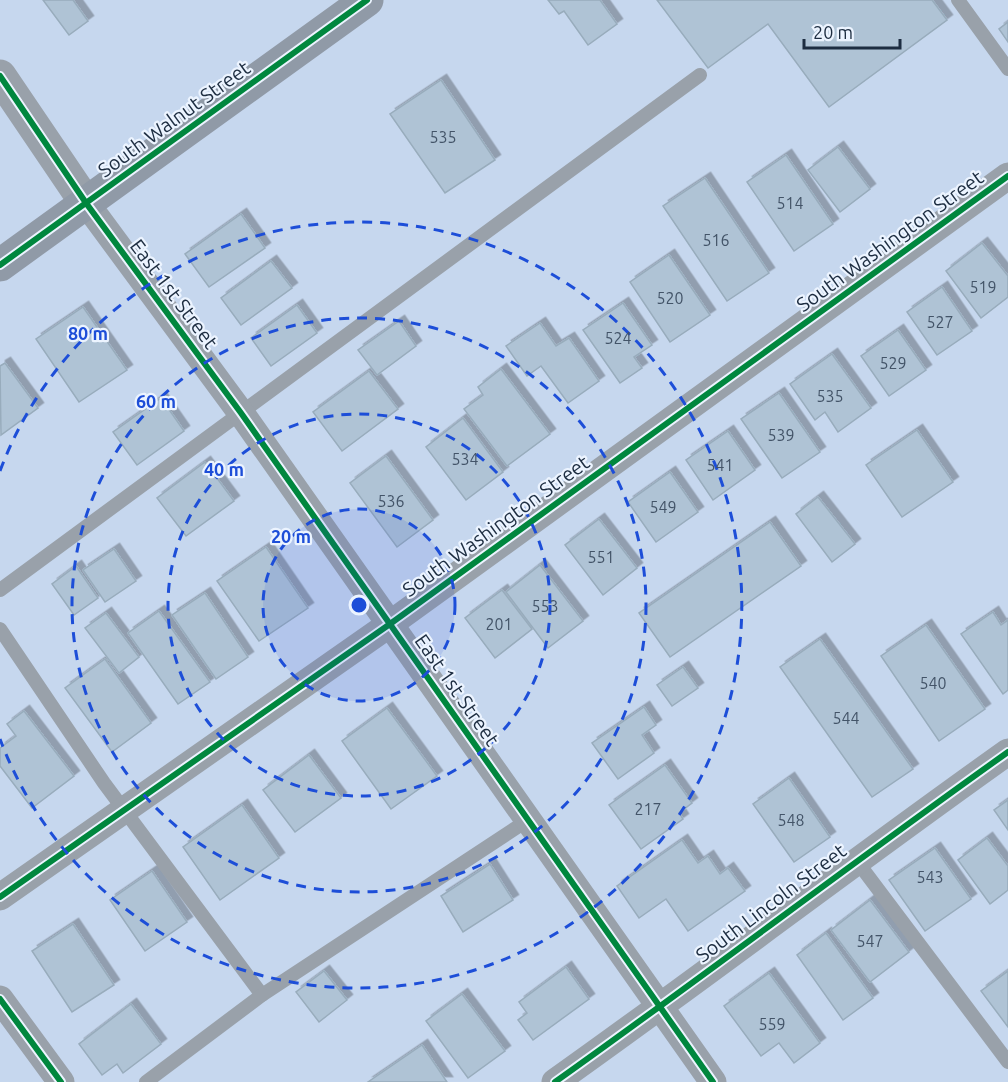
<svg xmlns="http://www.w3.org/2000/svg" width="1008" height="1082" font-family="Ubuntu,sans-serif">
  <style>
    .building { fill: #afc3d5; stroke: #98acbc; stroke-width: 1.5; filter: url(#shadow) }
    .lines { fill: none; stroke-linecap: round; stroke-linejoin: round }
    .service { stroke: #99a1aa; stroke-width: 14 }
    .minor { stroke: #99a1aa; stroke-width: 27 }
    .tertiary { stroke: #99a1aa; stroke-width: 33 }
    .primary { stroke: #909aa7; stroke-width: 33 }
    .cycleway-casing { stroke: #ecf4ff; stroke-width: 10 }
    .cycleway { stroke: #00873e; stroke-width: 6 }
    .ring { fill: none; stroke: #1d4ed8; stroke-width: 3; stroke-dasharray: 10 8 }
    .labels { text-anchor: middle; stroke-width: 4.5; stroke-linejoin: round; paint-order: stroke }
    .number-label { font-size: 16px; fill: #435468 }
    .street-label { font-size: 20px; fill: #1d2d41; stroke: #ecf4ff }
    .centre { fill: #1d4ed8; stroke: #ecf4ff; stroke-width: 3 }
    .ring-label { font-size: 18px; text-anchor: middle; font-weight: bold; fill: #1d4ed8; stroke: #ecf4ff; stroke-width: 4.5; stroke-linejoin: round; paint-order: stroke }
  </style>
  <defs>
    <filter id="shadow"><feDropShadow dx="5.5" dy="-5.5" stdDeviation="0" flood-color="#0004"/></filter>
  </defs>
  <rect width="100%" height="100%" fill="#c6d7ee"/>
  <g class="building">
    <path d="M 43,0 L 73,0 L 88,21 L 69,35 Z"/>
    <path d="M 548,0 L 600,0 L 617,24 L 588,45 L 564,11 L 559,14 Z"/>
    <path d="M 657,0 L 932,0 L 947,20 L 829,107 L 768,24 L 708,68 Z"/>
    <path d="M 1008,22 L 1008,42 L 999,29 Z"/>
    <path d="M 441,80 L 495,160 L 445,193 L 390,114 Z"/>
    <path d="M 838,147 L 870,189 L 840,212 L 808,170 Z"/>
    <path d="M 786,155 L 833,224 L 794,251 L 747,182 Z"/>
    <path d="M 705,178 L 769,273 L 727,301 L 663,206 Z"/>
    <path d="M 241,214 L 265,248 L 209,287 L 185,254 Z"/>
    <path d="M 982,243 L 1008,276 L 1008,297 L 981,318 L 946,271 Z"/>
    <path d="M 669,255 L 710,315 L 670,342 L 630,282 Z"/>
    <path d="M 271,261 L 292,288 L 241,325 L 221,298 Z"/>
    <path d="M 942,287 L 972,331 L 937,355 L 907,312 Z"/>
    <path d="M 623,303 L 652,345 L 634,357 L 642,368 L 620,383 L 583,330 Z"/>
    <path d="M 297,305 L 317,333 L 271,366 L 251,338 Z"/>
    <path d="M 83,307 L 127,370 L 79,402 L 36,339 Z"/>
    <path d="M 399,321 L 416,346 L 377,375 L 358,350 Z"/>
    <path d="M 540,323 L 556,346 L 569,338 L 599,381 L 568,403 L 541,366 L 527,376 L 506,346 Z"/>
    <path d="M 898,330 L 926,370 L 889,396 L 861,356 Z"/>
    <path d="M 832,354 L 871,408 L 838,432 L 825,412 L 815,420 L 790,384 Z"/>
    <path d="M 5,363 L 38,408 L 1,435 L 0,366 Z"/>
    <path d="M 501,369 L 550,434 L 507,466 L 464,409 L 483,395 L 478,387 Z"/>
    <path d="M 369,371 L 398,409 L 342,451 L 313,412 Z"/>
    <path d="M 779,393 L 820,452 L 782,478 L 741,419 Z"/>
    <path d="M 161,398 L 184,431 L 137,465 L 113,432 Z"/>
    <path d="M 463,418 L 503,472 L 466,500 L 426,447 Z"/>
    <path d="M 917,430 L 953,482 L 902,517 L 866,465 Z"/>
    <path d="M 728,431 L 755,470 L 713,500 L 686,460 Z"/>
    <path d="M 386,456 L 433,520 L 397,547 L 350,483 Z"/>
    <path d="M 205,462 L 234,501 L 186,536 L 157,498 Z"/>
    <path d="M 670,472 L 698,512 L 656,542 L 628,502 Z"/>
    <path d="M 818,497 L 855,544 L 832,562 L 796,514 Z"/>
    <path d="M 599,519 L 637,568 L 603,595 L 565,545 Z"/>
    <path d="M 770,522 L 801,566 L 670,657 L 639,613 Z"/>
    <path d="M 266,547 L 308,608 L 259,641 L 217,581 Z"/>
    <path d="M 114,549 L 136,581 L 105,602 L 83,570 Z"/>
    <path d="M 540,565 L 583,621 L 548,648 L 506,592 Z"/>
    <path d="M 76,566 L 98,598 L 74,615 L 52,584 Z"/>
    <path d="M 502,590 L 532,629 L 495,658 L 465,618 Z"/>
    <path d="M 205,593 L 248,657 L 216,679 L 172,615 Z"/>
    <path d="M 159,611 L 210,682 L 178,704 L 128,633 Z"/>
    <path d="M 993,612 L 1001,625 L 1008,620 L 1008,690 L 1003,694 L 961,634 Z"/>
    <path d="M 106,613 L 139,657 L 119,673 L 85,628 Z"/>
    <path d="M 926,625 L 985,709 L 939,741 L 881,656 Z"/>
    <path d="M 820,639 L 913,769 L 872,797 L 780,667 Z"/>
    <path d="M 105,659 L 151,723 L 112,752 L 65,688 Z"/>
    <path d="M 683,667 L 698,688 L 672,706 L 657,685 Z"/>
    <path d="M 644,707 L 656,725 L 642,735 L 654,753 L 618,779 L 592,743 Z"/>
    <path d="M 387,708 L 437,776 L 391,809 L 342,741 Z"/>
    <path d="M 24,711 L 74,776 L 32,808 L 0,766 L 0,748 L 16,736 L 7,724 Z"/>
    <path d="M 309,755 L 341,798 L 295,832 L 263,790 Z"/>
    <path d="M 665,765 L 692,803 L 679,813 L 683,819 L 641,849 L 609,805 Z"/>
    <path d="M 789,778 L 830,837 L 794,862 L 753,804 Z"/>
    <path d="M 1008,800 L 1008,830 L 994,810 Z"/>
    <path d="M 242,805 L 279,858 L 220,900 L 183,847 Z"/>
    <path d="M 987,838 L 1008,866 L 1008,890 L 990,904 L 958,860 Z"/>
    <path d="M 682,840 L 698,863 L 708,856 L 720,874 L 728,868 L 745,891 L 688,931 L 666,899 L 639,918 L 617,886 Z"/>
    <path d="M 935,848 L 971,899 L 925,931 L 889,880 Z"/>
    <path d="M 490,864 L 513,900 L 463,932 L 441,896 Z"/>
    <path d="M 152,871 L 187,922 L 145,951 L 110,900 Z"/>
    <path d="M 870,900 L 909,952 L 870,982 L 831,930 Z"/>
    <path d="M 73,924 L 114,985 L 72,1012 L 32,951 Z"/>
    <path d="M 826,933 L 873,998 L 843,1020 L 797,955 Z"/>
    <path d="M 566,967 L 589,999 L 533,1040 L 518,1020 L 527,1013 L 519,1002 Z"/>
    <path d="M 324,971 L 347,1000 L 319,1022 L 296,992 Z"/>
    <path d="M 1008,971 L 1008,1027 L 981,991 Z"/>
    <path d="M 769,973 L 820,1043 L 794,1063 L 779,1043 L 761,1056 L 724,1006 Z"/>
    <path d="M 462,994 L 505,1051 L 468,1078 L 426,1021 Z"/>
    <path d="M 131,1004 L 161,1044 L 123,1073 L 117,1064 L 102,1075 L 79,1044 Z"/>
    <path d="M 422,1045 L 447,1082 L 368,1082 Z"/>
  </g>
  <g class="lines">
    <g class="service">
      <path d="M 958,0 L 1008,69"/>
      <path d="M 0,590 L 700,75"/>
      <path d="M 0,629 L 104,783 L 262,995 L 528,820"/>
      <path d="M 856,860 L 1008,1062"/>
      <path d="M 146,1082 L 262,995"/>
    </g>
    <g class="minor">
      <path d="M 86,203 L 241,413 L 713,1082"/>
      <path d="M 0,897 L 390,624 L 1008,176"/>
      <path d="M 0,999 L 61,1082"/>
      <path d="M 555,1082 C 707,974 856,860 1008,752"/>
    </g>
    <path class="tertiary" d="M 0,76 L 86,203"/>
    <path class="primary" d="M 0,265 L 367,0"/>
    <defs>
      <g id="cycleway">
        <path d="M 0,76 L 86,203 L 241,413 L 713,1082"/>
        <path d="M 0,265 L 367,0"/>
        <path d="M 0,897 L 390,624 L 1008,176"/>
        <path d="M 0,999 L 61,1082"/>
        <path d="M 555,1082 C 707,974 856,860 1008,752"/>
      </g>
    </defs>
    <use href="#cycleway" class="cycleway-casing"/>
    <use href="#cycleway" class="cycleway"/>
  </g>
  <circle cx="359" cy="605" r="96" fill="#1d4ed8" fill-opacity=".12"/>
  <g class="ring">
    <circle cx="359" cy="605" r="96"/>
    <circle cx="359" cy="605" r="191"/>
    <circle cx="359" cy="605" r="287"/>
    <path d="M0 471A383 383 0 1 1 0 739"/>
  </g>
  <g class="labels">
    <g class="number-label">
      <text x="443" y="143">535</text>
      <text x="790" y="209">514</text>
      <text x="716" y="246">516</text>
      <text x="983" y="293">519</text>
      <text x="670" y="304">520</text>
      <text x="940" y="328">527</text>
      <text x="618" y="344">524</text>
      <text x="893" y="369">529</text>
      <text x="830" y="402">535</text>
      <text x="781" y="441">539</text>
      <text x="465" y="465">534</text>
      <text x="720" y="471">541</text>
      <text x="391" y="507">536</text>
      <text x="663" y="513">549</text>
      <text x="601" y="563">551</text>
      <text x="545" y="612">553</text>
      <text x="499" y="630">201</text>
      <text x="933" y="689">540</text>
      <text x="846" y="724">544</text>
      <text x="648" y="815">217</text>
      <text x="791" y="826">548</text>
      <text x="930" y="883">543</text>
      <text x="870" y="947">547</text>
      <text x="772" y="1030">559</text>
    </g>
    <g class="street-label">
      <text transform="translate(174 119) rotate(-36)" y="7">South Walnut Street</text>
      <text transform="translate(890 241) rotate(-36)" y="7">South Washington Street</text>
      <text transform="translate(174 294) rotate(53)" y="7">East 1st Street</text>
      <text transform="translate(496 526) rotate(-36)" y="7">South Washington Street</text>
      <text transform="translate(457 690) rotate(55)" y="7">East 1st Street</text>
      <text transform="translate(771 903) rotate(-37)" y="7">South Lincoln Street</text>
    </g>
  </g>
  <circle cx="359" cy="605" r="9" class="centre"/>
  <g class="ring-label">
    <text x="88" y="340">80 m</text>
    <text x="156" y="408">60 m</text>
    <text x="224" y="476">40 m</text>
    <text x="291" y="543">20 m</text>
  </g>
  <path d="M804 39v9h96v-9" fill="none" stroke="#1d2d41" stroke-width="3"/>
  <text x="813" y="39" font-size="18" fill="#1d2d41" stroke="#ecf4ff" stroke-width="4.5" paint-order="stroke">20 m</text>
</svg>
